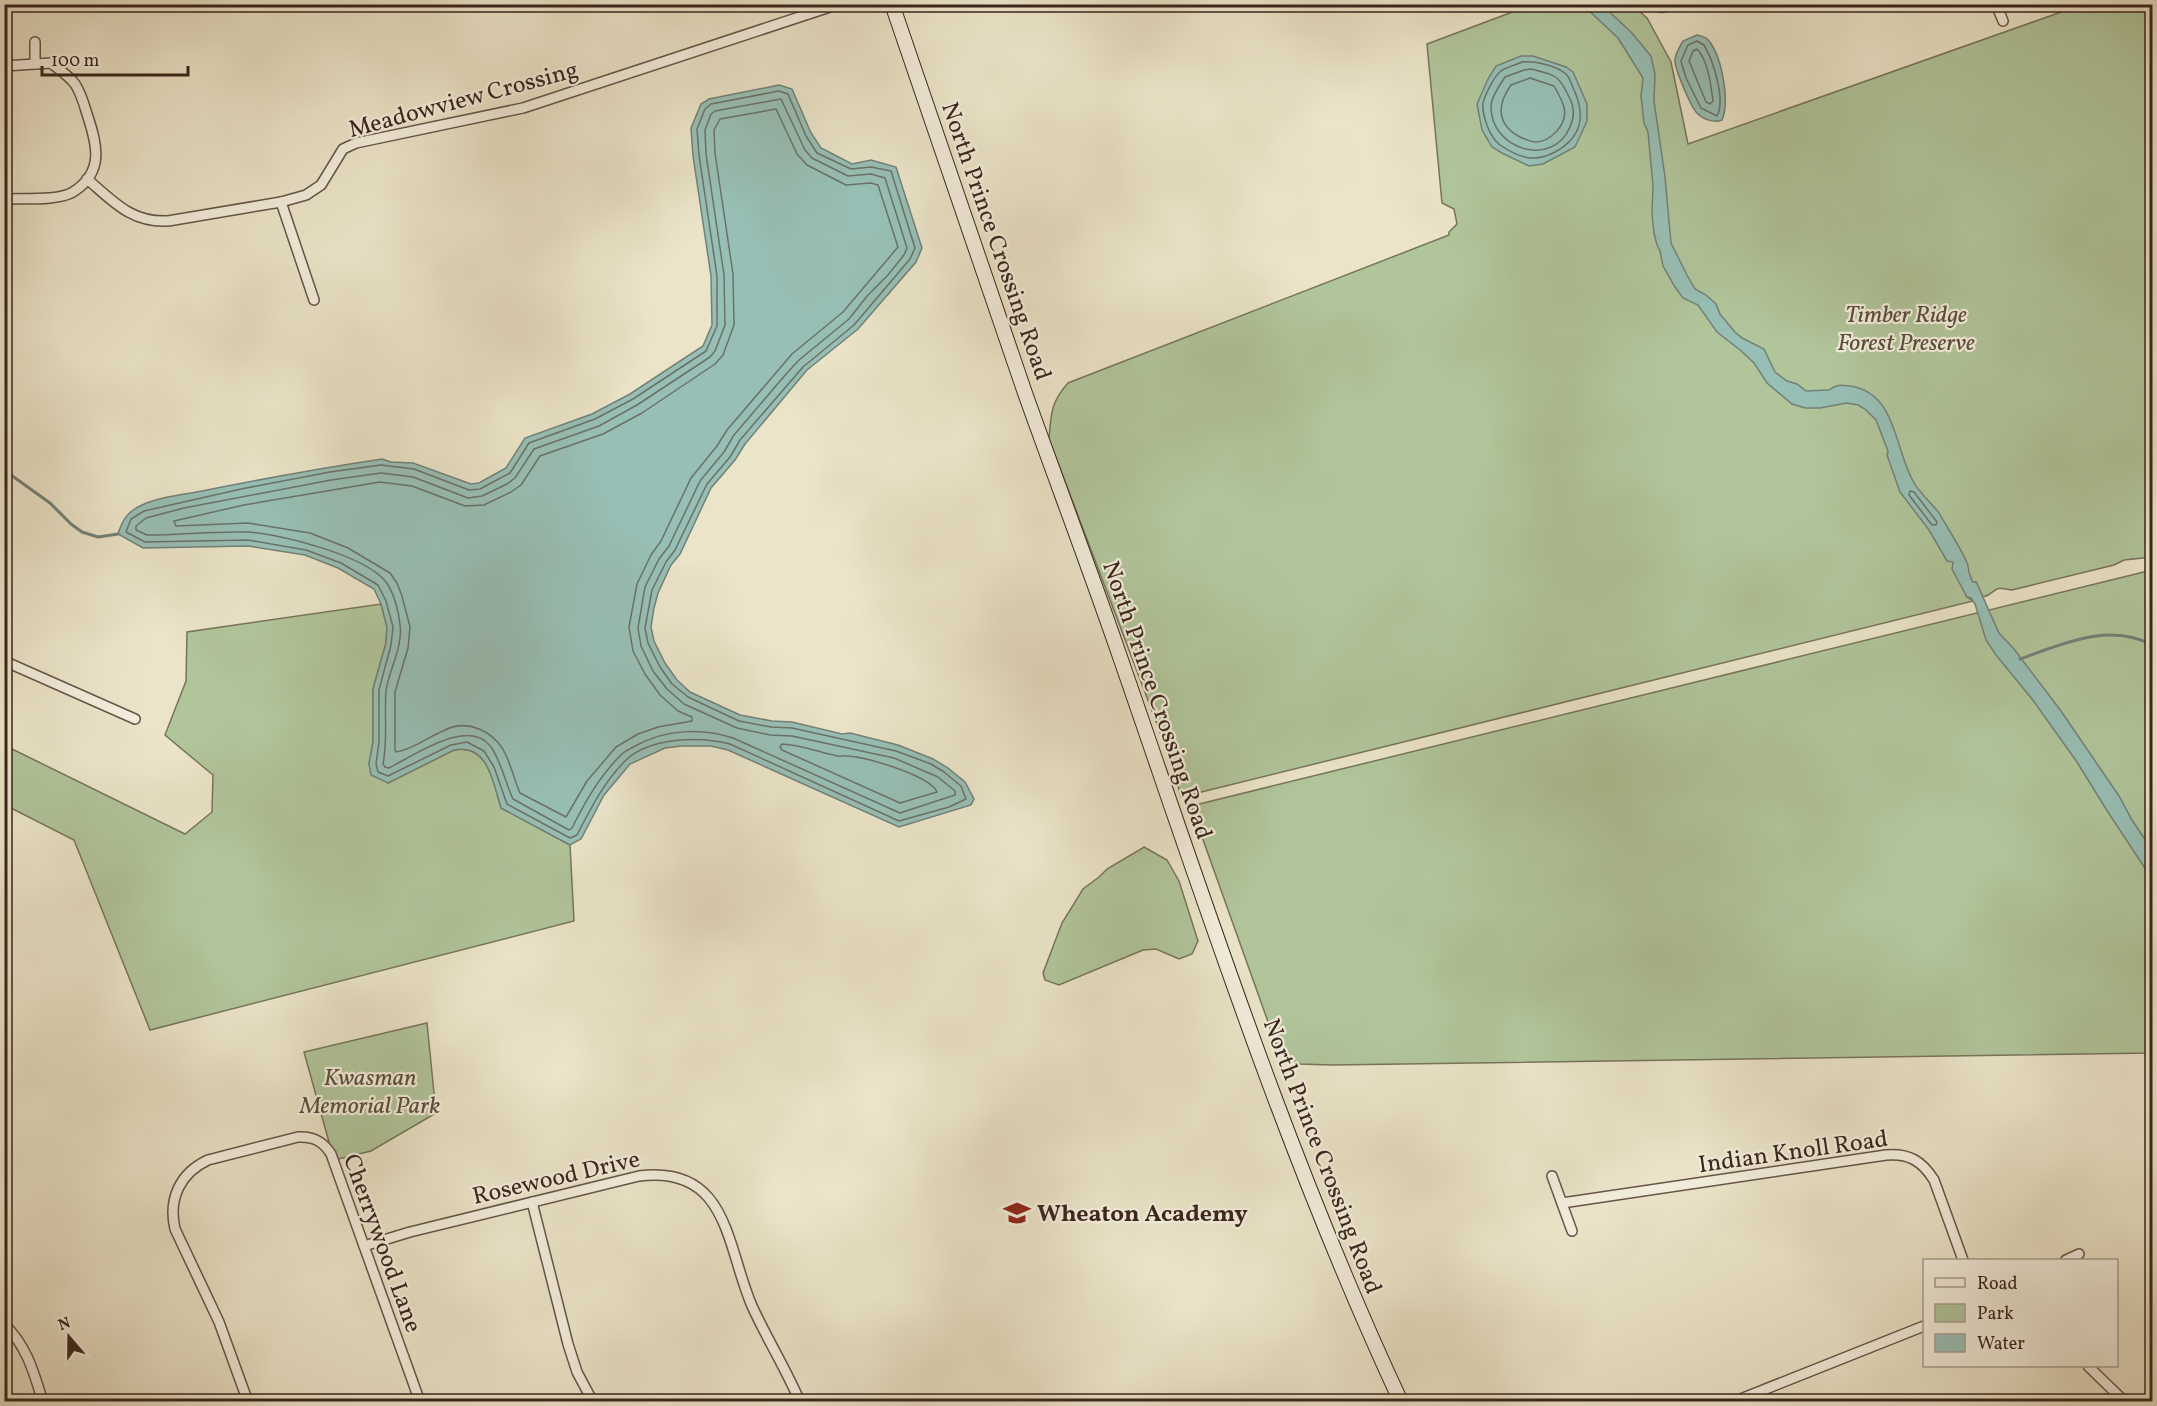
<svg xmlns="http://www.w3.org/2000/svg" width="2157" height="1406" font-family="Vollkorn,serif">
  <style>
    .green { fill: #b1c59b; stroke: #76755c; stroke-width: 1.5 }
    .water { fill: #98bfb5; stroke: #728178; stroke-width: 1.5 }
    .lines { fill: none; stroke-linecap: round; stroke-linejoin: round }
    .shore { stroke: #697269; stroke-width: 1.5 }
    .stream { stroke: #728178; stroke-width: 3 }
    .street-casing { stroke: #665548; stroke-width: 12 }
    .secondary-casing { stroke: #3a251d; stroke-width: 16 }
    .street { stroke: #f2eddc; stroke-width: 9 }
    .secondary { stroke: #f2eddc; stroke-width: 14 }
    .labels { text-anchor: middle; stroke-width: 4.5; stroke-linejoin: round; paint-order: stroke }
    .street-label { font-size: 24px; fill: #3a251d; stroke: #f2eddc }
    .park-label { font-size: 24px; font-style: italic; fill: #584d3c; stroke: #f2eddc }
    .poi-label { font-size: 24px; font-weight: bold; fill: #3a251d; stroke: #f2eddc; text-anchor: start }
  </style>
  <rect width="100%" height="100%" fill="#ebe4c9"/>
  <filter id="stains"><feTurbulence type="fractalNoise" baseFrequency=".00333" numOctaves="4"/><feColorMatrix values="0 0 0 0 .2 0 0 0 0 .09 0 0 0 0 .02 0 0 0 .5 -.17"/></filter>
  <radialGradient id="worn" r=".72"><stop offset=".6" stop-color="#630" stop-opacity="0"/><stop offset="1" stop-color="#630" stop-opacity=".3"/></radialGradient>
  <g class="green">
    <path d="M 1531,5 L 1632,5 L 1647,18 L 1671,62 L 1688,144 L 2081,5 L 2152,5 L 2152,557 L 2124,560 L 2114,565 L 2012,590 C 1990,585 1998,593 1983,597 L 1976,582 L 1973,583 L 1967,569 L 1959,578 L 1967,597 L 1973,601 L 1181,797 L 1171,761 L 1049,439 C 1051,414 1051,402 1068,383 L 1449,235 L 1449,232 L 1457,224 L 1454,209 L 1442,203 L 1427,44 Z"/>
    <path d="M 2152,570 L 2152,1053 L 1332,1065 L 1298,1064 L 1277,1047 L 1191,806 Z"/>
    <path d="M 381,604 L 387,627 L 386,643 L 373,689 L 373,742 L 369,764 L 388,783 L 454,750 C 488,743 493,782 501,808 L 570,845 L 574,921 L 150,1030 L 74,840 L 5,805 L 4,745 L 185,834 L 212,812 L 213,775 L 165,735 L 186,681 L 187,632 Z"/>
    <path d="M 1144,847 L 1167,860 L 1179,881 L 1198,941 L 1192,954 L 1179,959 L 1156,949 L 1143,950 L 1059,985 L 1045,980 L 1043,973 L 1062,923 L 1083,889 L 1099,877 L 1107,869 Z"/>
    <path d="M 427,1023 L 436,1113 L 371,1151 L 334,1160 L 304,1052 Z"/>
  </g>
  <g class="water">
    <path d="M 1583,5 L 1602,5 L 1632,33 L 1651,56 L 1655,74 L 1654,101 L 1665,177 L 1671,243 L 1687,275 L 1695,289 L 1706,295 L 1716,304 L 1720,314 L 1735,332 L 1742,338 L 1764,349 L 1775,372 L 1787,381 L 1797,384 L 1806,391 L 1829,390 C 1836,384 1842,385 1850,386 C 1897,393 1894,448 1913,481 C 1919,493 1931,502 1939,513 C 1944,522 1967,558 1968,566 C 1969,572 1969,576 1973,582 L 1976,582 L 1978,586 L 1999,633 L 2014,649 L 2061,711 L 2119,796 L 2132,820 L 2152,850 L 2152,879 L 2106,809 L 2077,762 L 2032,699 L 1996,655 L 1986,640 L 1975,604 L 1971,598 L 1967,597 L 1952,569 L 1953,562 L 1947,561 L 1929,530 L 1900,492 L 1887,455 L 1888,451 L 1876,420 L 1865,409 L 1858,405 L 1847,403 L 1820,408 L 1805,408 L 1792,404 L 1767,383 L 1754,363 L 1740,350 L 1717,332 L 1698,305 L 1683,298 L 1675,287 L 1663,266 L 1660,251 L 1657,245 L 1654,233 L 1652,214 L 1653,186 L 1648,132 L 1644,123 L 1641,96 L 1643,78 L 1618,38 Z"/>
    <path d="M 1640,5 L 1680,5 C 1663,17 1658,13 1640,5 Z"/>
    <path d="M 1697,35 C 1702,36 1707,37 1709,41 C 1722,57 1730,102 1722,120 C 1714,123 1703,120 1696,112 C 1690,104 1674,68 1675,59 C 1676,53 1680,46 1683,41 Z"/>
    <path d="M 1521,56 L 1533,56 L 1566,67 L 1573,72 L 1587,104 L 1587,121 L 1575,147 L 1543,164 L 1529,166 L 1502,153 L 1492,147 L 1482,130 L 1477,104 L 1488,79 L 1496,66 Z"/>
    <path d="M 779,85 L 792,89 L 811,133 L 821,148 L 852,164 L 871,160 L 896,167 L 922,248 L 916,262 L 858,329 L 807,370 L 745,444 L 735,460 L 711,488 L 680,554 L 671,565 L 658,593 L 654,608 L 651,627 L 654,641 L 665,663 L 677,680 L 690,692 L 740,715 L 772,721 L 792,722 L 842,734 L 850,733 L 898,745 L 933,759 L 948,768 L 965,782 L 974,799 L 971,805 L 899,827 L 728,750 L 711,746 L 682,746 L 665,748 L 630,764 L 604,795 L 581,839 L 570,845 L 501,808 C 493,782 488,743 454,750 L 388,783 L 371,775 L 369,764 L 373,742 L 373,689 L 386,643 L 387,627 L 381,604 L 374,589 L 338,568 L 305,555 L 248,546 L 143,548 L 118,534 C 122,521 127,512 140,506 C 158,497 182,495 202,491 C 262,479 322,468 382,459 L 391,462 L 413,463 L 471,484 L 479,483 L 506,468 L 525,438 L 592,414 L 630,394 L 703,346 L 712,325 L 711,276 L 693,156 L 691,128 L 701,104 L 709,99 Z"/>
  </g>
  <g class="lines">
    <g class="shore">
      <path d="M 1697,41 L 1704,45 C 1713,60 1726,100 1717,116 L 1701,108 L 1686,78 L 1681,61 L 1688,45 Z"/>
      <path d="M 1697,49 C 1708,60 1711,86 1713,101 L 1710,104 L 1706,102 L 1689,61 L 1693,51 Z"/>
      <path d="M 1522,62 C 1535,61 1555,65 1566,74 C 1570,78 1572,85 1574,90 C 1586,116 1581,138 1555,152 C 1535,163 1519,158 1500,145 C 1490,138 1482,116 1483,103 C 1485,95 1494,76 1501,71 C 1506,67 1516,65 1522,62 Z"/>
      <path d="M 1531,69 C 1558,76 1559,75 1571,101 C 1575,110 1574,118 1570,127 C 1552,169 1490,149 1491,106 C 1491,97 1500,85 1505,77 L 1524,70 Z"/>
      <path d="M 1530,78 L 1554,86 C 1558,93 1562,100 1564,107 C 1568,124 1551,142 1535,142 C 1530,142 1526,139 1522,138 C 1497,126 1496,106 1511,85 Z"/>
      <path d="M 779,91 L 788,94 L 806,136 L 817,153 L 851,169 L 871,167 L 891,171 L 915,248 L 910,259 L 854,325 L 803,367 L 740,440 L 730,457 L 707,484 L 675,550 L 666,562 L 652,590 L 645,628 L 648,643 L 660,667 L 672,684 L 688,697 L 739,721 L 771,727 L 792,728 L 896,751 L 931,764 L 944,772 L 961,786 L 966,799 L 949,807 L 899,821 L 730,744 C 700,736 649,737 625,761 C 604,782 591,808 577,835 L 570,838 L 507,804 L 494,767 L 484,751 L 467,742 L 451,745 L 388,776 L 378,772 L 376,764 L 379,742 L 379,690 L 391,645 L 393,627 L 386,601 L 378,585 L 341,563 L 306,550 L 248,540 L 145,542 L 126,532 L 131,519 L 144,511 L 241,489 L 330,472 L 381,465 L 414,469 L 469,490 L 480,489 L 510,473 L 529,443 L 595,419 L 633,399 L 706,351 L 717,326 L 717,276 L 699,155 L 697,129 L 705,109 L 711,104 Z"/>
      <path d="M 781,99 L 805,150 L 812,158 L 848,176 L 871,174 L 885,178 L 907,248 L 904,255 L 888,275 L 868,295 L 849,319 L 799,360 L 787,373 L 734,435 L 724,452 L 700,481 L 669,546 L 659,559 L 645,587 L 638,628 L 641,646 L 653,671 L 667,689 L 684,704 L 737,728 L 770,735 L 792,736 L 894,758 L 938,777 L 955,791 L 955,795 L 900,813 L 733,738 C 701,728 666,729 635,746 C 630,749 624,751 620,756 C 599,777 585,802 572,828 L 569,830 L 513,799 C 505,782 502,763 491,747 C 469,716 413,756 389,768 L 385,767 L 383,764 C 388,740 384,716 386,691 C 389,669 403,648 400,625 C 399,612 394,593 386,582 C 365,555 280,534 247,532 C 214,531 180,535 147,535 L 136,530 L 136,526 L 146,518 L 184,508 L 331,480 L 381,473 L 413,477 L 468,498 L 482,496 L 507,484 L 515,478 L 534,449 L 599,426 L 637,405 L 710,357 L 715,351 L 725,325 L 724,275 L 706,154 L 705,130 L 711,114 L 715,111 Z"/>
      <path d="M 776,109 L 797,154 L 807,165 L 846,185 L 871,183 L 878,185 L 898,247 L 843,312 L 792,354 L 727,430 L 717,446 L 691,478 L 661,541 L 651,555 L 637,584 L 629,627 L 633,651 L 645,674 L 660,695 L 678,711 L 692,717 L 692,721 L 658,727 L 638,734 L 616,747 L 587,781 L 566,817 L 520,793 C 509,767 508,741 479,729 C 467,724 454,725 443,731 C 428,737 412,750 396,752 L 395,750 L 395,692 L 408,648 L 410,627 L 402,596 L 397,583 L 390,573 L 348,548 L 310,533 L 248,523 L 176,526 L 174,521 L 244,505 L 380,482 L 412,486 L 465,506 L 484,505 L 511,492 L 521,485 L 540,456 L 603,434 L 642,413 L 715,364 L 723,355 L 734,325 L 733,274 L 715,153 L 714,130 L 720,119 Z"/>
      <path d="M 1910,491 L 1914,492 L 1937,522 L 1936,525 L 1932,525 L 1909,495 Z"/>
      <path d="M 782,744 C 802,745 818,752 837,756 C 845,757 839,755 847,756 C 866,757 929,775 937,792 L 900,803 L 782,750 L 780,747 Z"/>
    </g>
    <g class="stream">
      <path d="M 4,470 L 50,503 L 71,524 L 82,532 L 98,537 L 118,534"/>
      <path d="M 2020,659 C 2062,644 2109,622 2152,645"/>
      <path d="M 2152,780 L 2150,784 L 2152,789"/>
    </g>
    <defs>
      <g id="street">
        <path d="M 1996,4 L 2003,21"/>
        <path d="M 35,42 L 35,64"/>
        <path d="M 4,66 L 51,63 C 60,70 69,76 75,84 C 81,93 84,104 87,114 C 97,144 105,172 73,192 C 59,201 22,198 4,199"/>
        <path d="M 87,179 C 113,201 131,223 168,221 L 281,202 L 306,195 L 321,185 L 343,149 L 356,143 L 523,108 L 839,4"/>
        <path d="M 281,202 L 314,300"/>
        <path d="M 4,661 L 135,719"/>
        <path d="M 1552,1176 L 1572,1231"/>
        <path d="M 532,1202 L 568,1344 L 577,1372 L 593,1402"/>
        <path d="M 1562,1203 L 1886,1155 C 1909,1153 1922,1161 1934,1180 L 1963,1260"/>
        <path d="M 364,1246 L 410,1232 L 639,1176 C 729,1165 726,1246 752,1306 C 767,1339 786,1369 800,1402"/>
        <path d="M 2066,1260 L 2079,1254"/>
        <path d="M 4,1324 C 27,1346 34,1373 43,1402"/>
        <path d="M 2088,1366 L 2125,1402"/>
        <path d="M 248,1402 L 219,1322 L 175,1229 C 168,1199 180,1173 208,1160 L 298,1137 C 313,1136 323,1141 331,1154 L 420,1402"/>
        <path d="M 1733,1402 L 1924,1326"/>
      </g>
      <path id="secondary" d="M 892,4 C 936,134 980,264 1025,393 C 1056,480 1089,567 1119,654 C 1206,905 1288,1160 1401,1402"/>
    </defs>
    <use href="#street" class="street-casing"/>
    <use href="#secondary" class="secondary-casing"/>
    <use href="#street" class="street"/>
    <use href="#secondary" class="secondary"/>
  </g>
  <defs>
    <symbol id="school-bare" viewBox="-9 -9 18 18"><path d="M0-5L7-2L0 1L-7-2ZM-4 1L0 2.5L4 1V4Q0 6-4 4Z" fill="#8f2418" stroke="#f2eddc" stroke-width="2.5" paint-order="stroke"/></symbol>
  </defs>
  <g fill-rule="evenodd">
    <use href="#school-bare" x="998" y="1194" width="38" height="38"/>
  </g>
  <g class="labels">
    <g class="street-label">
      <text transform="translate(463 99) rotate(-15)" y="8">Meadowview Crossing</text>
      <text transform="translate(997 241) rotate(71)" y="8">North Prince Crossing Road</text>
      <text transform="translate(1158 700) rotate(71)" y="8">North Prince Crossing Road</text>
      <text transform="translate(1793 1151) rotate(-8)" y="8">Indian Knoll Road</text>
      <text transform="translate(1323 1156) rotate(69)" y="8">North Prince Crossing Road</text>
      <text transform="translate(556 1177) rotate(-13)" y="8">Rosewood Drive</text>
      <text transform="translate(383 1243) rotate(70)" y="8">Cherrywood Lane</text>
    </g>
    <g class="park-label">
      <text x="1906" y="322">Timber Ridge<tspan x="1906" dy="28">Forest Preserve</tspan></text>
      <text x="370" y="1085">Kwasman<tspan x="370" dy="28">Memorial Park</tspan></text>
    </g>
    <g class="poi-label">
      <text x="1037" y="1221">Wheaton Academy</text>
    </g>
  </g>
  <rect width="2157" height="1406" fill="none" stroke="#ebe4c9" stroke-width="24"/>
  <rect x="6" y="6" width="2145" height="1394" fill="none" stroke="#3a251d" stroke-width="3"/>
  <rect x="12" y="12" width="2133" height="1382" fill="none" stroke="#3a251d" stroke-width="1.5"/>
  <rect x="1923" y="1259" width="195" height="108" fill="#f2eddc" stroke="#a89d90" stroke-width="1.5"/>
  <rect x="1935" y="1278" width="30" height="9" fill="#f2eddc" stroke="#a89d90" stroke-width="1.5"/>
  <text x="1977" y="1289" font-size="18" fill="#3a251d">Road</text>
  <rect x="1935" y="1304" width="30" height="18" fill="#b1c59b" stroke="#a89d90" stroke-width="1.5"/>
  <text x="1977" y="1319" font-size="18" fill="#3a251d">Park</text>
  <rect x="1935" y="1334" width="30" height="18" fill="#98bfb5" stroke="#a89d90" stroke-width="1.5"/>
  <text x="1977" y="1349" font-size="18" fill="#3a251d">Water</text>
  <g transform="translate(69 1337) rotate(340)" stroke="#f2eddc" stroke-width="4.5" paint-order="stroke">
  <path d="M0-4.5L10 22L0 15L-10 22Z" fill="#3a251d"/>
  <text y="-9" font-size="16" font-weight="bold" text-anchor="middle" fill="#3a251d">N</text>
  </g>
  <path d="M42 66v9h146v-9" fill="none" stroke="#3a251d" stroke-width="3"/>
  <text x="51" y="66" font-size="18" fill="#3a251d" stroke="#f2eddc" stroke-width="4.5" paint-order="stroke">100 m</text>
  <rect width="100%" height="100%" filter="url(#stains)"/>
  <rect width="100%" height="100%" fill="url(#worn)"/>
</svg>
